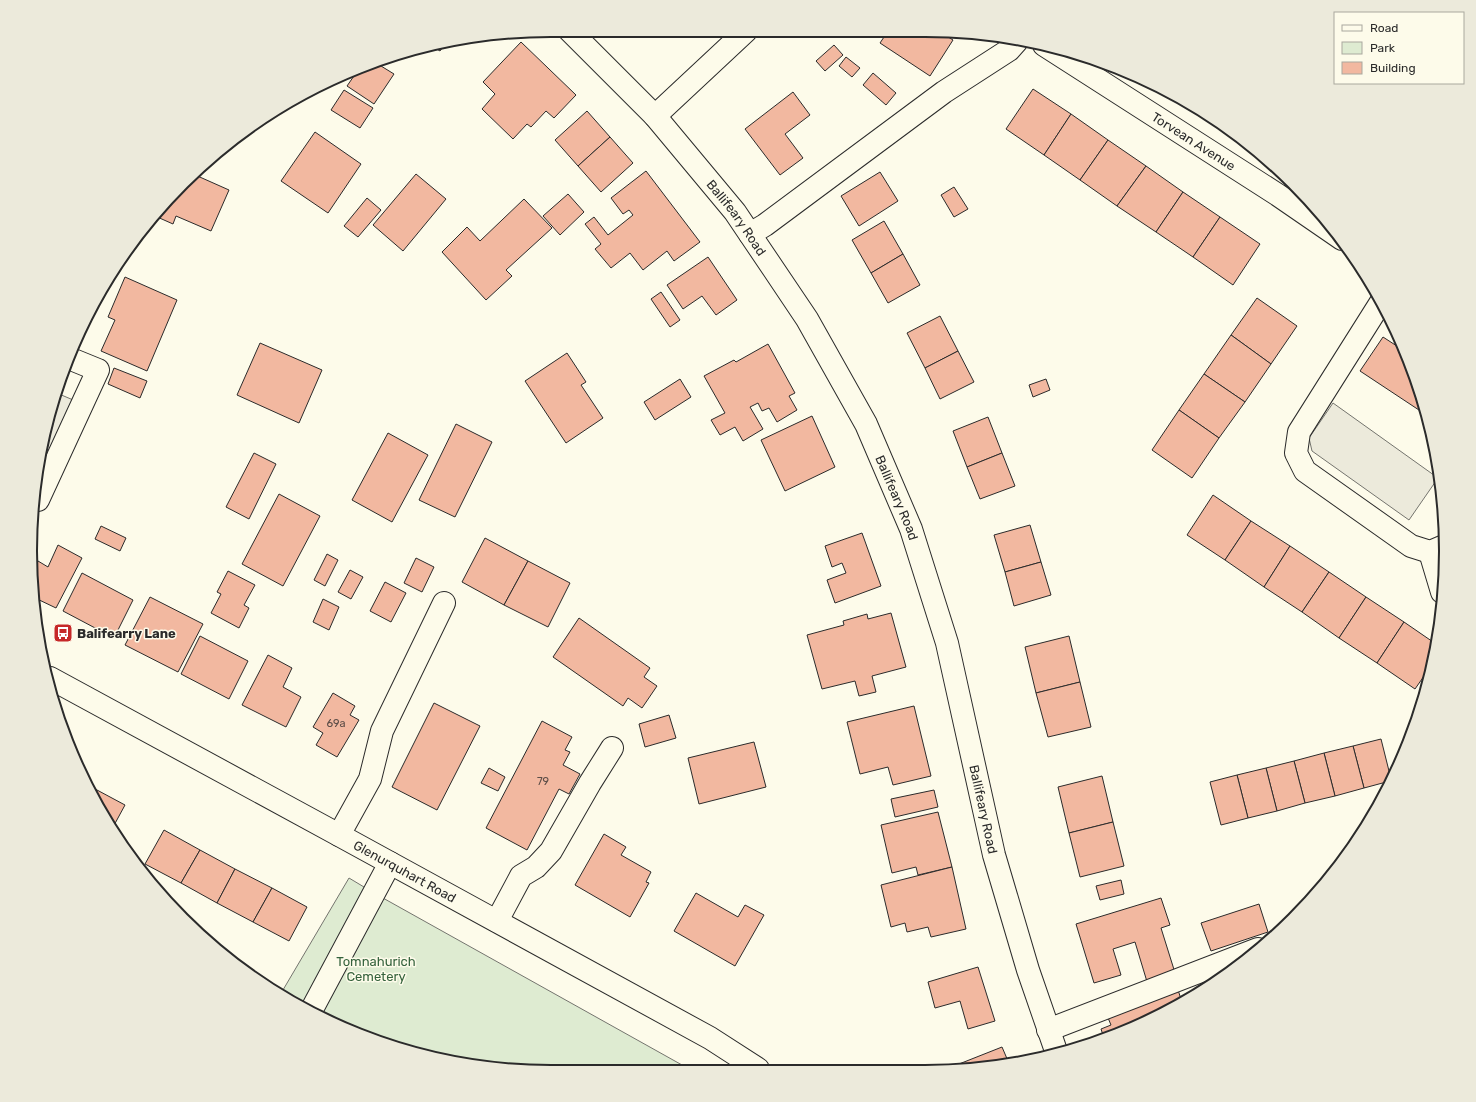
<svg xmlns="http://www.w3.org/2000/svg" width="1476" height="1102" font-family="Rubik,sans-serif">
  <style>
    .green { fill: #deebd1; stroke: #74746e }
    .parking { fill: #eceadb; stroke: #74746e }
    .building { fill: #f2b8a0; stroke: #2b2b2b }
    .lines { fill: none; stroke-linecap: round; stroke-linejoin: round }
    .minor-casing { stroke: #2b2b2b; stroke-width: 24 }
    .highway-casing { stroke: #2b2b2b; stroke-width: 24 }
    .minor { stroke: #fdfbea; stroke-width: 22 }
    .highway { stroke: #fdfbea; stroke-width: 22 }
    .labels { text-anchor: middle; stroke-width: 3; stroke-linejoin: round; paint-order: stroke }
    .number-label { font-size: 11px; fill: #5d4e48 }
    .street-label { font-size: 13px; fill: #2b2b2b; stroke: #fdfbea }
    .poi-label { font-size: 13px; font-weight: bold; fill: #2b2b2b; stroke: #fdfbea; text-anchor: start }
    .park-label { font-size: 13px; fill: #34623c; stroke: #fdfbea }
    .rim { fill: none; stroke: #2b2b2b; stroke-width: 2 }
  </style>
  <rect width="100%" height="100%" fill="#fdfbea"/>
  <path class="green" d="M 349,878 L 374,893 L 691,1070 L 517,1071 L 416,1054 L 291,1002 L 280,995 Z"/>
  <g class="parking">
    <path d="M 59,394 L 78,402 L 55,456 L 40,450 Z"/>
    <path d="M 1333,403 L 1438,478 L 1409,520 L 1312,451 L 1309,438 Z"/>
  </g>
  <g class="building">
    <path d="M 888,31 L 939,31 L 953,40 L 930,76 L 880,43 Z"/>
    <path d="M 521,42 L 576,95 L 554,118 L 546,111 L 531,127 L 527,124 L 513,139 L 482,109 L 495,94 L 483,82 Z"/>
    <path d="M 445,44 L 440,51 L 432,46 Z"/>
    <path d="M 834,45 L 843,55 L 825,71 L 816,61 Z"/>
    <path d="M 846,57 L 860,68 L 852,77 L 839,66 Z"/>
    <path d="M 384,61 L 381,66 L 394,74 L 374,104 L 347,86 L 356,73 Z"/>
    <path d="M 873,73 L 896,93 L 886,105 L 863,85 Z"/>
    <path d="M 1033,89 L 1071,114 L 1044,155 L 1006,129 Z"/>
    <path d="M 344,90 L 373,108 L 360,128 L 331,110 Z"/>
    <path d="M 793,92 L 810,115 L 785,134 L 803,158 L 780,175 L 745,129 Z"/>
    <path d="M 587,111 L 610,137 L 578,166 L 555,140 Z"/>
    <path d="M 1071,114 L 1108,140 L 1080,180 L 1044,155 Z"/>
    <path d="M 315,132 L 361,164 L 328,213 L 281,181 Z"/>
    <path d="M 610,137 L 633,163 L 601,192 L 578,166 Z"/>
    <path d="M 1108,140 L 1146,166 L 1117,206 L 1080,180 Z"/>
    <path d="M 1146,166 L 1183,192 L 1156,232 L 1117,206 Z"/>
    <path d="M 646,171 L 700,242 L 674,261 L 667,251 L 643,270 L 630,253 L 611,268 L 595,249 L 601,244 L 585,224 L 594,217 L 608,235 L 633,215 L 629,210 L 623,214 L 611,198 Z"/>
    <path d="M 880,172 L 898,201 L 859,226 L 841,196 Z"/>
    <path d="M 193,174 L 229,190 L 211,231 L 176,216 L 173,224 L 155,216 L 182,183 Z"/>
    <path d="M 416,174 L 446,199 L 403,251 L 373,225 Z"/>
    <path d="M 954,187 L 968,209 L 954,217 L 941,195 Z"/>
    <path d="M 1183,192 L 1220,217 L 1193,257 L 1156,232 Z"/>
    <path d="M 568,194 L 584,212 L 560,235 L 543,216 Z"/>
    <path d="M 367,198 L 381,210 L 358,237 L 344,226 Z"/>
    <path d="M 524,199 L 552,228 L 506,270 L 512,276 L 486,300 L 442,252 L 467,227 L 480,241 Z"/>
    <path d="M 1220,217 L 1260,244 L 1233,285 L 1193,257 Z"/>
    <path d="M 884,221 L 903,254 L 871,273 L 852,240 Z"/>
    <path d="M 903,254 L 920,285 L 888,303 L 871,273 Z"/>
    <path d="M 708,257 L 737,300 L 716,315 L 702,296 L 683,309 L 667,285 Z"/>
    <path d="M 125,277 L 177,300 L 147,371 L 101,351 L 115,320 L 108,317 Z"/>
    <path d="M 661,292 L 680,320 L 670,327 L 651,299 Z"/>
    <path d="M 1257,298 L 1297,326 L 1271,364 L 1231,335 Z"/>
    <path d="M 940,316 L 958,351 L 925,368 L 907,333 Z"/>
    <path d="M 1231,335 L 1271,364 L 1245,402 L 1204,374 Z"/>
    <path d="M 1383,337 L 1403,350 L 1428,416 L 1360,371 Z"/>
    <path d="M 260,343 L 322,370 L 299,423 L 237,395 Z"/>
    <path d="M 768,344 L 795,393 L 789,396 L 797,410 L 777,422 L 769,408 L 762,411 L 758,403 L 750,407 L 763,429 L 743,441 L 735,427 L 720,435 L 711,420 L 725,413 L 704,376 L 734,360 L 736,362 Z"/>
    <path d="M 958,351 L 974,382 L 940,399 L 925,368 Z"/>
    <path d="M 567,353 L 586,382 L 581,385 L 603,418 L 566,443 L 525,381 Z"/>
    <path d="M 114,368 L 147,381 L 140,398 L 108,384 Z"/>
    <path d="M 1204,374 L 1245,402 L 1219,438 L 1179,410 Z"/>
    <path d="M 680,379 L 691,397 L 655,420 L 644,402 Z"/>
    <path d="M 1046,379 L 1050,390 L 1033,397 L 1029,385 Z"/>
    <path d="M 1179,410 L 1219,438 L 1192,478 L 1152,450 Z"/>
    <path d="M 812,416 L 835,467 L 785,491 L 761,440 Z"/>
    <path d="M 988,417 L 1002,453 L 967,467 L 953,431 Z"/>
    <path d="M 456,424 L 492,442 L 455,517 L 419,500 Z"/>
    <path d="M 388,433 L 428,455 L 392,522 L 352,500 Z"/>
    <path d="M 254,453 L 276,464 L 249,519 L 226,507 Z"/>
    <path d="M 1002,453 L 1015,486 L 980,499 L 967,467 Z"/>
    <path d="M 279,494 L 320,516 L 283,586 L 242,564 Z"/>
    <path d="M 1213,495 L 1251,521 L 1225,560 L 1187,535 Z"/>
    <path d="M 1251,521 L 1290,546 L 1264,587 L 1225,560 Z"/>
    <path d="M 1030,525 L 1041,562 L 1005,572 L 994,535 Z"/>
    <path d="M 101,526 L 126,538 L 120,551 L 95,539 Z"/>
    <path d="M 862,533 L 881,586 L 835,603 L 827,580 L 846,573 L 842,563 L 832,567 L 825,546 Z"/>
    <path d="M 485,538 L 528,561 L 504,605 L 462,582 Z"/>
    <path d="M 58,545 L 82,558 L 56,608 L 33,597 L 31,585 L 32,564 L 35,566 L 38,561 L 48,567 Z"/>
    <path d="M 1290,546 L 1329,572 L 1302,612 L 1264,587 Z"/>
    <path d="M 327,554 L 338,560 L 325,586 L 314,580 Z"/>
    <path d="M 416,558 L 434,567 L 422,592 L 404,583 Z"/>
    <path d="M 528,561 L 570,583 L 548,627 L 504,605 Z"/>
    <path d="M 1041,562 L 1051,595 L 1014,606 L 1005,572 Z"/>
    <path d="M 350,570 L 363,577 L 351,599 L 338,592 Z"/>
    <path d="M 228,571 L 255,585 L 244,605 L 249,608 L 239,628 L 211,613 L 221,594 L 217,592 Z"/>
    <path d="M 1329,572 L 1366,597 L 1339,638 L 1302,612 Z"/>
    <path d="M 82,573 L 133,600 L 114,638 L 63,611 Z"/>
    <path d="M 385,582 L 406,593 L 391,622 L 370,611 Z"/>
    <path d="M 150,597 L 203,624 L 178,672 L 125,645 Z"/>
    <path d="M 1366,597 L 1404,622 L 1377,663 L 1339,638 Z"/>
    <path d="M 323,599 L 339,607 L 329,630 L 313,622 Z"/>
    <path d="M 891,613 L 906,667 L 872,676 L 876,692 L 859,696 L 855,681 L 822,689 L 807,635 L 844,625 L 843,621 L 867,614 L 868,619 Z"/>
    <path d="M 579,618 L 650,668 L 644,677 L 657,686 L 642,708 L 628,698 L 623,706 L 553,657 Z"/>
    <path d="M 1404,622 L 1436,644 L 1431,666 L 1415,689 L 1377,663 Z"/>
    <path d="M 200,636 L 248,661 L 229,699 L 181,674 Z"/>
    <path d="M 1069,636 L 1080,682 L 1036,693 L 1025,647 Z"/>
    <path d="M 268,655 L 292,668 L 283,687 L 301,697 L 286,727 L 242,705 Z"/>
    <path d="M 1080,682 L 1091,727 L 1048,737 L 1036,693 Z"/>
    <path d="M 333,693 L 355,706 L 350,715 L 359,720 L 337,757 L 316,745 L 323,733 L 313,727 Z"/>
    <path d="M 434,703 L 480,726 L 437,810 L 392,787 Z"/>
    <path d="M 914,706 L 931,776 L 893,785 L 888,767 L 860,774 L 847,722 Z"/>
    <path d="M 669,715 L 676,738 L 645,747 L 639,724 Z"/>
    <path d="M 542,721 L 572,737 L 565,750 L 570,752 L 563,765 L 580,774 L 569,794 L 559,789 L 527,850 L 486,828 Z"/>
    <path d="M 1381,739 L 1391,779 L 1390,781 L 1364,788 L 1353,746 Z"/>
    <path d="M 754,742 L 766,787 L 699,804 L 688,758 Z"/>
    <path d="M 1353,746 L 1364,788 L 1335,796 L 1324,753 Z"/>
    <path d="M 1324,753 L 1335,796 L 1305,803 L 1294,761 Z"/>
    <path d="M 1294,761 L 1305,803 L 1277,811 L 1266,768 Z"/>
    <path d="M 489,768 L 505,777 L 498,791 L 481,783 Z"/>
    <path d="M 1266,768 L 1277,811 L 1248,818 L 1237,775 Z"/>
    <path d="M 1237,775 L 1248,818 L 1221,825 L 1210,782 Z"/>
    <path d="M 1102,776 L 1113,822 L 1069,833 L 1058,787 Z"/>
    <path d="M 87,784 L 97,790 L 93,797 Z"/>
    <path d="M 97,790 L 125,805 L 112,829 L 100,811 L 93,797 Z"/>
    <path d="M 934,790 L 938,807 L 895,817 L 891,799 Z"/>
    <path d="M 938,812 L 952,867 L 918,875 L 916,867 L 892,873 L 881,825 Z"/>
    <path d="M 1113,822 L 1124,866 L 1080,877 L 1069,833 Z"/>
    <path d="M 164,830 L 200,850 L 181,883 L 145,864 Z"/>
    <path d="M 604,834 L 626,847 L 621,855 L 651,872 L 646,882 L 649,883 L 630,917 L 575,885 Z"/>
    <path d="M 200,850 L 235,869 L 217,903 L 181,883 Z"/>
    <path d="M 952,867 L 966,929 L 931,937 L 928,927 L 907,932 L 905,923 L 891,927 L 881,885 Z"/>
    <path d="M 235,869 L 272,888 L 253,922 L 217,903 Z"/>
    <path d="M 1121,880 L 1124,894 L 1100,900 L 1096,886 Z"/>
    <path d="M 272,888 L 307,907 L 289,941 L 253,922 Z"/>
    <path d="M 696,893 L 738,917 L 745,905 L 764,915 L 735,966 L 674,931 Z"/>
    <path d="M 1161,898 L 1170,925 L 1161,928 L 1176,976 L 1148,985 L 1135,942 L 1113,949 L 1121,975 L 1094,983 L 1076,924 Z"/>
    <path d="M 1259,904 L 1268,932 L 1211,951 L 1201,923 Z"/>
    <path d="M 978,967 L 995,1021 L 968,1029 L 960,1001 L 935,1008 L 928,982 Z"/>
    <path d="M 1177,987 L 1181,999 L 1125,1032 L 1104,1038 L 1101,1029 L 1111,1025 L 1106,1013 Z"/>
    <path d="M 1002,1047 L 1008,1061 L 1011,1060 L 1012,1063 L 993,1068 L 961,1068 L 959,1064 Z"/>
  </g>
  <g class="lines">
    <defs>
      <g id="minor">
        <path id="s1" d="M 569,30 L 655,116 L 735,212 L 807,319 L 866,424 L 911,529 L 947,643 L 994,855 L 1028,970 L 1056,1051"/>
        <path id="s2" d="M 1044,45 L 1278,195 L 1342,239"/>
        <path d="M 655,116 L 746,31"/>
        <path d="M 750,234 L 765,225 L 944,92 L 1009,50 L 1017,41"/>
        <path d="M 1381,302 L 1299,432 L 1296,453 L 1305,471 L 1411,546 L 1430,552 L 1444,546"/>
        <path d="M 38,500 L 98,370 L 71,359"/>
        <path d="M 1430,552 L 1442,592"/>
        <path d="M 339,835 L 370,779 L 382,731 L 444,603"/>
        <path d="M 497,921 L 521,876 L 536,867 L 551,851 L 590,783 L 612,748"/>
        <path d="M 311,1011 L 390,863"/>
        <path d="M 1048,1030 L 1258,949"/>
      </g>
      <g id="highway">
        <path id="s3" d="M 50,678 L 339,835 L 710,1038 L 758,1069"/>
      </g>
    </defs>
    <use href="#minor" class="minor-casing"/>
    <use href="#highway" class="highway-casing"/>
    <use href="#minor" class="minor"/>
    <use href="#highway" class="highway"/>
  </g>
  <defs>
    <symbol id="bus-square" viewBox="-11 -11 22 22"><rect x="-9" y="-9" width="18" height="18" rx="4" fill="#c62828" stroke="#fdfbea"/><path d="M-5-6H5V4H4V6H2V4H-2V6H-4V4H-5ZM-3.5-4V0h7V-4ZM-3.5 1.2v1.5H-2V1.2ZM2 1.2v1.5H3.5V1.2Z" fill="#fff"/></symbol>
  </defs>
  <g fill-rule="evenodd">
    <use href="#bus-square" x="52" y="622" width="22" height="22"/>
  </g>
  <g class="labels">
    <g class="number-label">
      <text x="336" y="727">69a</text>
      <text x="543" y="785">79</text>
    </g>
    <g class="street-label">
      <text dy="5" stroke="none"><textPath href="#s2" startOffset="178">Torvean Avenue</textPath></text>
      <text dy="5" stroke="none"><textPath href="#s1" startOffset="252">Ballifeary Road</textPath></text>
      <text dy="5" stroke="none"><textPath href="#s1" startOffset="576">Ballifeary Road</textPath></text>
      <text dy="5" stroke="none"><textPath href="#s1" startOffset="900">Ballifeary Road</textPath></text>
      <text dy="5" stroke="none"><textPath href="#s3" startOffset="404">Glenurquhart Road</textPath></text>
    </g>
    <g class="poi-label">
      <text x="77" y="638">Balifearry Lane</text>
    </g>
    <g class="park-label">
      <text x="376" y="966">Tomnahurich<tspan x="376" dy="15">Cemetery</tspan></text>
    </g>
  </g>
  <path d="M0 0H1476V1102H0ZM551 37H925A514 514 0 0 1 1439 551V551A514 514 0 0 1 925 1065H551A514 514 0 0 1 37 551V551A514 514 0 0 1 551 37Z" fill="#eceadb" fill-rule="evenodd"/>
  <path class="rim" d="M551 37H925A514 514 0 0 1 1439 551V551A514 514 0 0 1 925 1065H551A514 514 0 0 1 37 551V551A514 514 0 0 1 551 37Z"/>
  <rect x="1334" y="12" width="130" height="72" fill="#fdfbea" stroke="#a9a89e"/>
  <rect x="1342" y="25" width="20" height="6" fill="#fdfbea" stroke="#a9a89e"/>
  <text x="1370" y="32" font-size="12" fill="#2b2b2b">Road</text>
  <rect x="1342" y="42" width="20" height="12" fill="#deebd1" stroke="#a9a89e"/>
  <text x="1370" y="52" font-size="12" fill="#2b2b2b">Park</text>
  <rect x="1342" y="62" width="20" height="12" fill="#f2b8a0" stroke="#a9a89e"/>
  <text x="1370" y="72" font-size="12" fill="#2b2b2b">Building</text>
</svg>
